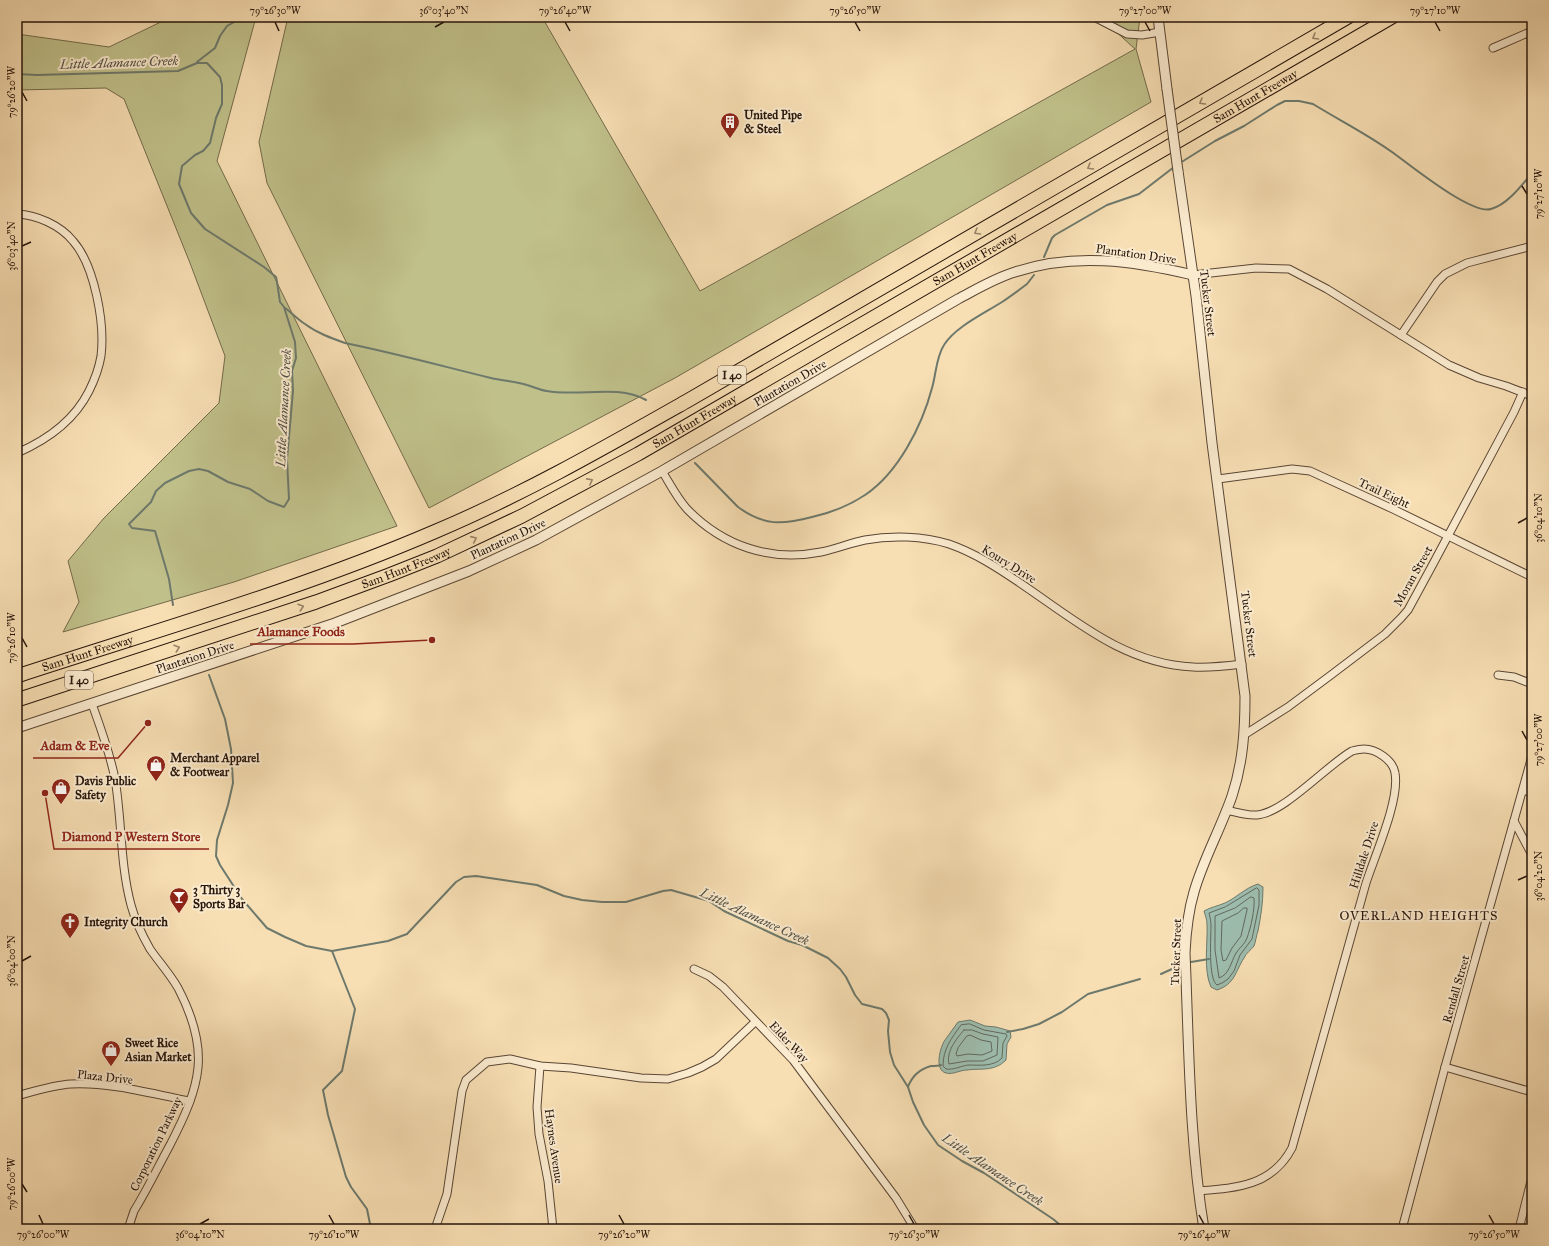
<svg xmlns="http://www.w3.org/2000/svg" width="1549" height="1246" font-family="'IM FELL Great Primer',serif">
  <style>
    .green { fill: #c0c08a; stroke: #736a4a }
    .water { fill: #9dbcad; stroke: #6d796c }
    .lines { fill: none; stroke-linecap: round; stroke-linejoin: round }
    .shore { stroke: #62685c; stroke-width: 1 }
    .stream { stroke: #6d796c; stroke-width: 2 }
    .minor-casing { stroke: #5a4634; stroke-width: 9 }
    .tertiary-casing { stroke: #5a4634; stroke-width: 11 }
    .motorway-casing { stroke: #26140a; stroke-width: 15 }
    .minor { stroke: #faeace; stroke-width: 7 }
    .tertiary { stroke: #faeace; stroke-width: 9 }
    .motorway { stroke: #f7deb3; stroke-width: 13 }
    .tertiary-bridge-casing { stroke: #5a4634; stroke-width: 11; stroke-linecap: butt }
    .tertiary-bridge { stroke: #faeace; stroke-width: 9 }
    .oneway { stroke: #998367 }
    .ticks { fill: none; stroke: #26140a; stroke-width: 1.5 }
    .labels { text-anchor: middle; stroke-width: 4; stroke-linejoin: round; paint-order: stroke }
    .shield { fill: #faeace; stroke: #665445; stroke-width: 1 }
    .shield-label { font-size: 11px; font-weight: bold; fill: #26140a }
    .street-label { font-size: 12px; fill: #26140a; stroke: #faeace }
    .poi-label { font-size: 12px; font-weight: bold; fill: #26140a; stroke: #faeace; text-anchor: start }
    .water-label { font-size: 13px; font-style: italic; fill: #504f43; stroke: #faeace }
    .neighbourhood-label { font-size: 13px; letter-spacing: 1px; fill: #26140a; stroke: #faeace }
    .leader { fill: none; stroke: #8f2418; stroke-width: 1.5 }
    .callout-dot { fill: #8f2418; stroke: #faeace; stroke-width: 1.5 }
    .callout-label { font-size: 13px; text-anchor: middle; font-weight: bold; fill: #8f2418; stroke: #faeace; stroke-width: 4; stroke-linejoin: round; paint-order: stroke }
    .neatline { fill: none; stroke: #26140a; stroke-width: 1.5 }
    .ticks-label { font-size: 10px; text-anchor: middle; fill: #26140a }
  </style>
  <rect width="100%" height="100%" fill="#f7deb3"/>
  <filter id="stains"><feTurbulence type="fractalNoise" baseFrequency=".005" numOctaves="4"/><feColorMatrix values="0 0 0 0 .2 0 0 0 0 .09 0 0 0 0 .02 0 0 0 .5 -.17"/></filter>
  <radialGradient id="worn" r=".72"><stop offset=".6" stop-color="#630" stop-opacity="0"/><stop offset="1" stop-color="#630" stop-opacity=".3"/></radialGradient>
  <g class="green">
    <path d="M 171,17 L 256,17 L 217,161 L 397,526 L 234,582 L 63,632 L 79,602 L 68,561 L 104,518 L 219,403 L 225,356 L 190,263 L 124,99 L 106,88 L 17,90 L 17,34 L 109,47 Z"/>
    <path d="M 288,17 L 542,17 L 700,291 L 1135,49 L 1100,17 L 1140,17 L 1136,49 L 1151,102 L 675,378 L 429,508 L 267,183 L 259,142 Z"/>
  </g>
  <g class="water">
    <path d="M 1258,884 L 1263,887 C 1263,903 1261,915 1258,931 C 1256,936 1256,941 1254,946 C 1251,950 1246,953 1244,958 C 1235,972 1235,984 1217,990 L 1211,987 C 1203,970 1208,942 1207,924 C 1207,919 1205,915 1204,911 C 1211,907 1218,906 1225,903 C 1236,898 1245,888 1258,884 Z"/>
    <path d="M 970,1020 L 985,1026 L 996,1027 L 1010,1031 L 1011,1037 L 1007,1044 L 1006,1060 C 994,1072 981,1068 967,1070 C 960,1070 953,1075 946,1073 C 934,1070 940,1047 945,1040 C 949,1034 954,1028 958,1022 Z"/>
  </g>
  <g class="lines">
    <g class="shore">
      <path d="M 1257,888 L 1259,890 L 1259,905 L 1252,939 L 1240,955 L 1234,971 L 1228,979 L 1222,983 L 1217,985 C 1208,979 1211,937 1211,926 C 1211,921 1210,917 1209,913 L 1225,907 Z"/>
      <path d="M 1251,897 L 1254,898 C 1255,909 1251,927 1247,938 C 1245,944 1239,948 1236,953 C 1231,962 1229,975 1219,978 L 1215,950 L 1215,916 L 1235,908 Z"/>
      <path d="M 1244,908 L 1247,908 L 1247,910 L 1241,936 L 1232,948 L 1226,960 L 1223,961 L 1221,950 L 1222,921 L 1238,913 Z"/>
      <path d="M 970,1024 L 984,1030 L 1006,1034 L 1007,1036 L 1003,1043 L 1002,1058 C 993,1067 980,1065 968,1065 C 961,1066 954,1070 946,1069 L 943,1066 C 943,1049 951,1039 961,1025 Z"/>
      <path d="M 964,1030 L 972,1030 L 983,1034 L 998,1037 L 997,1055 L 983,1061 L 967,1061 L 949,1064 C 946,1052 956,1039 964,1030 Z"/>
      <path d="M 967,1036 L 970,1035 L 981,1040 L 991,1042 L 992,1051 L 982,1055 L 968,1054 L 957,1056 L 956,1054 L 958,1048 Z"/>
    </g>
    <g class="stream">
      <path d="M 197,62 L 215,48 L 220,36 L 227,26 L 243,17"/>
      <path d="M 17,74 L 37,75 L 178,71 L 197,63 L 207,63 L 220,77 L 222,85 L 222,104 L 216,118 L 210,143 L 203,151 L 195,155 L 182,166 L 179,184 L 191,213 L 205,229 L 264,267 L 276,277 L 277,282 L 280,302 L 284,307 L 295,342 L 296,358 L 292,371 L 293,391 L 287,459 L 289,499 L 284,507 L 268,501 L 250,489 L 228,482 L 208,471 L 199,469 L 189,471 L 165,483 L 156,491 L 151,502 L 129,524 L 132,528 L 155,531 L 169,579 L 173,605"/>
      <path d="M 1180,163 L 1215,141 L 1244,126 L 1277,105 L 1285,101 L 1299,101 L 1313,104 C 1339,120 1367,134 1392,152 C 1409,164 1471,215 1491,209 C 1507,205 1522,185 1532,173"/>
      <path d="M 1044,257 L 1052,238 L 1055,235 L 1107,205 L 1139,194 L 1174,167"/>
      <path d="M 285,308 C 292,313 298,320 305,324 C 317,333 331,338 345,343 C 394,353 442,366 491,378 C 503,381 515,381 527,385 C 534,387 540,390 547,391 C 579,397 617,384 646,400"/>
      <path d="M 695,463 L 738,507 C 764,526 782,525 812,517 C 830,513 850,505 865,495 C 898,473 922,426 932,388 C 936,375 936,357 944,345 C 955,327 985,313 1002,302 C 1011,296 1019,290 1027,284 L 1034,275"/>
      <path d="M 209,675 L 225,719 L 231,749 L 233,783 L 228,805 L 217,840 L 216,856 L 220,865 L 242,899 L 267,928 L 285,937 L 306,946 L 332,951 L 388,941 L 407,934 L 456,882 L 464,877 L 476,876 L 537,885 L 564,896 L 582,900 L 602,902 L 626,902 L 663,891 L 671,890 L 709,901 L 724,911 L 788,941 L 802,945 L 828,958 L 840,969 L 846,977 L 855,995 L 862,1004 L 882,1009 L 886,1013 L 889,1020 L 888,1031 L 890,1052 L 894,1065 L 908,1087 L 913,1102 L 924,1125 L 938,1145 L 962,1161 L 984,1173 L 1053,1219 L 1065,1229"/>
      <path d="M 332,951 L 355,1009 L 342,1071 L 323,1090 L 328,1115 L 346,1177 L 351,1187 L 367,1209 L 371,1229"/>
      <path d="M 1191,962 L 1209,959"/>
      <path d="M 1161,974 L 1183,964"/>
      <path d="M 1007,1032 L 1023,1029 L 1039,1024 L 1062,1012 L 1088,994 L 1140,979"/>
      <path d="M 908,1087 C 912,1076 920,1069 931,1066 C 935,1066 938,1066 941,1065"/>
    </g>
    <defs>
      <g id="minor">
        <path d="M 1094,17 L 1127,34 L 1142,35 L 1160,32"/>
        <path d="M 1493,48 L 1532,31"/>
        <path d="M 17,214 C 37,215 60,225 73,241 C 95,266 105,324 101,356 C 99,368 94,381 89,391 C 74,421 47,440 17,453"/>
        <path d="M 1193,275 L 1256,268 L 1289,269 L 1327,289 L 1449,365 L 1479,378 L 1506,386 L 1532,396"/>
        <path d="M 1401,335 L 1437,282 L 1445,274 L 1467,263 L 1532,246"/>
        <path d="M 662,471 C 670,484 677,498 687,509 C 723,546 770,562 821,552 C 836,549 850,543 865,540 C 892,535 923,536 949,544 C 975,553 998,568 1020,583 C 1075,620 1124,664 1193,667 C 1210,668 1226,666 1242,664"/>
        <path d="M 1218,479 L 1292,469 L 1310,471 L 1395,510 L 1532,577"/>
        <path d="M 1498,675 L 1514,677 L 1532,684"/>
        <path d="M 92,704 C 101,729 110,753 115,779 C 122,820 120,864 131,905 C 135,920 142,935 150,949 C 159,962 170,974 178,988 C 211,1051 201,1085 170,1145 C 158,1167 147,1190 134,1211 L 128,1229"/>
        <path d="M 1244,735 L 1288,707 L 1331,675 L 1385,634 L 1401,618 L 1408,610 L 1433,564 L 1514,412 L 1523,392"/>
        <path d="M 1523,790 L 1532,793"/>
        <path d="M 1514,821 L 1532,855"/>
        <path d="M 694,969 L 709,976 L 723,987 L 793,1060 L 896,1198 L 915,1229"/>
        <path d="M 540,1066 L 537,1107 L 539,1134 L 548,1181 L 553,1229"/>
        <path d="M 1445,1067 L 1532,1092"/>
        <path d="M 17,1096 C 35,1091 53,1085 71,1084 C 111,1082 152,1094 190,1101"/>
        <path d="M 1198,1191 C 1237,1188 1272,1186 1292,1148 C 1317,1060 1341,971 1366,883 C 1375,855 1400,800 1395,773 C 1393,760 1376,749 1364,749 C 1360,749 1356,750 1352,751 C 1326,766 1284,813 1257,815 C 1247,816 1236,812 1226,810"/>
        <path d="M 435,1229 L 447,1194 L 462,1091 L 466,1080 L 487,1062 L 510,1059 L 540,1066 L 571,1068 L 641,1078 L 668,1079 L 688,1073 L 702,1067 L 716,1059 L 755,1022"/>
        <path d="M 1402,1229 L 1445,1067 L 1532,756"/>
        <path d="M 1519,1229 L 1532,1177"/>
      </g>
      <g id="tertiary">
        <path d="M 1158,17 L 1167,89"/>
        <path d="M 1178,171 L 1196,296 L 1212,443 L 1245,696 C 1245,730 1243,763 1232,796 C 1221,828 1203,860 1194,892 C 1188,912 1186,932 1185,953 C 1189,1045 1189,1138 1204,1229"/>
        <path d="M 17,728 L 335,623 L 469,571 L 536,540 L 662,471 L 958,299 C 977,289 995,278 1015,272 C 1074,252 1134,261 1193,275"/>
      </g>
      <g id="motorway">
        <path id="s1" d="M 17,676 C 157,630 299,590 434,532 C 522,495 604,448 687,401 L 1348,17"/>
        <path id="s2" d="M 17,700 L 316,602 L 389,575 L 437,556 L 522,516 L 638,454 L 1392,17"/>
      </g>
    </defs>
    <use href="#minor" class="minor-casing"/>
    <use href="#tertiary" class="tertiary-casing"/>
    <use href="#motorway" class="motorway-casing"/>
    <use href="#minor" class="minor"/>
    <use href="#tertiary" class="tertiary"/>
    <use href="#motorway" class="motorway"/>
    <defs>
      <path id="tertiary-bridge" d="M 1167,89 L 1178,171"/>
    </defs>
    <use href="#tertiary-bridge" class="tertiary-bridge-casing"/>
    <use href="#tertiary-bridge" class="tertiary-bridge"/>
  </g>
  <defs><path id="oneway-chevron" d="M-2-3.5L2.5 0L-2 3.5" fill="none" stroke-width="1.6" stroke-linecap="round" stroke-linejoin="round"/></defs>
  <g class="oneway">
    <use href="#oneway-chevron" transform="translate(1315 37) rotate(150)"/>
    <use href="#oneway-chevron" transform="translate(1202 102) rotate(150)"/>
    <use href="#oneway-chevron" transform="translate(1090 167) rotate(150)"/>
    <use href="#oneway-chevron" transform="translate(977 232) rotate(150)"/>
    <use href="#oneway-chevron" transform="translate(590 481) rotate(-28)"/>
    <use href="#oneway-chevron" transform="translate(474 539) rotate(-24)"/>
    <use href="#oneway-chevron" transform="translate(301 607) rotate(-18)"/>
    <use href="#oneway-chevron" transform="translate(177 648) rotate(-19)"/>
  </g>
  <path class="ticks" d="M 275,22 L 279,31M 565,22 L 570,31M 855,22 L 860,31M 1145,22 L 1150,31M 1435,22 L 1440,31M 435,27 L 444,22M 22,92 L 27,101M 1522,186 L 1527,194M 22,246 L 31,242M 1518,523 L 1527,518M 22,638 L 27,647M 1522,731 L 1527,740M 1518,880 L 1527,876M 22,961 L 31,956M 22,1184 L 27,1192M 39,1215 L 43,1224M 329,1215 L 334,1224M 619,1215 L 624,1224M 909,1215 L 914,1224M 1199,1215 L 1204,1224M 1489,1215 L 1494,1224M 200,1224 L 209,1219"/>
  <defs>
    <symbol id="building-pin" viewBox="-11 -11 22 30"><path d="M0 17L-7.5 6A9.5 9.5 0 1 1 7.5 6Z" fill="#8f2418" stroke="#faeace"/><path d="M-4-6H4V6H1V3H-1V6H-4ZM-2.5-4.3h1.7v1.8h-1.7ZM.8-4.3h1.7v1.8H.8ZM-2.5-1h1.7V.8h-1.7ZM.8-1h1.7V.8H.8Z" fill="#fff"/></symbol>
    <symbol id="shop-pin" viewBox="-11 -11 22 30"><path d="M0 17L-7.5 6A9.5 9.5 0 1 1 7.5 6Z" fill="#8f2418" stroke="#faeace"/><path d="M-5-2.5h2.3a2.7 3.5 0 0 1 5.4 0H5L5.5 6h-11ZM-1.5-2.5h3a1.5 2.3 0 0 0-3 0Z" fill="#fff"/></symbol>
    <symbol id="bar-pin" viewBox="-11 -11 22 30"><path d="M0 17L-7.5 6A9.5 9.5 0 1 1 7.5 6Z" fill="#8f2418" stroke="#faeace"/><path d="M-6-5H6L.8 .8V4.5H3.5V6h-7V4.5H-.8V.8Z" fill="#fff"/></symbol>
    <symbol id="church-pin" viewBox="-11 -11 22 30"><path d="M0 17L-7.5 6A9.5 9.5 0 1 1 7.5 6Z" fill="#8f2418" stroke="#faeace"/><path d="M-1.2-6h2.4v3.5h3.3v2.4h-3.3V6h-2.4V-.1h-3.3v-2.4h3.3Z" fill="#fff"/></symbol>
  </defs>
  <g fill-rule="evenodd">
    <use href="#building-pin" x="719" y="111" width="22" height="30"/>
    <use href="#shop-pin" x="145" y="754" width="22" height="30"/>
    <use href="#shop-pin" x="50" y="777" width="22" height="30"/>
    <use href="#bar-pin" x="168" y="886" width="22" height="30"/>
    <use href="#church-pin" x="59" y="911" width="22" height="30"/>
    <use href="#shop-pin" x="100" y="1039" width="22" height="30"/>
  </g>
  <g class="labels">
    <g class="shield">
      <rect x="718" y="366" width="28" height="18" rx="3"/>
      <rect x="65" y="671" width="28" height="18" rx="3"/>
    </g>
    <g class="shield-label">
      <text x="732" y="379">I 40</text>
      <text x="79" y="684">I 40</text>
    </g>
    <g class="street-label">
      <text dy="4" stroke="none"><textPath href="#s2" startOffset="1383">Sam Hunt Freeway</textPath></text>
      <text transform="translate(1136 254) rotate(8)" y="4">Plantation Drive</text>
      <text dy="4" stroke="none"><textPath href="#s2" startOffset="1059">Sam Hunt Freeway</textPath></text>
      <text transform="translate(1208 303) rotate(83)" y="4">Tucker Street</text>
      <text transform="translate(790 383) rotate(-30)" y="4">Plantation Drive</text>
      <text dy="4" stroke="none"><textPath href="#s2" startOffset="735">Sam Hunt Freeway</textPath></text>
      <text transform="translate(1384 493) rotate(25)" y="4">Trail Eight</text>
      <text transform="translate(508 539) rotate(-25)" y="4">Plantation Drive</text>
      <text transform="translate(1009 564) rotate(32)" y="4">Koury Drive</text>
      <text dy="4" stroke="none"><textPath href="#s2" startOffset="411">Sam Hunt Freeway</textPath></text>
      <text transform="translate(1413 576) rotate(-61)" y="4">Moran Street</text>
      <text transform="translate(1249 624) rotate(83)" y="4">Tucker Street</text>
      <text dy="4" stroke="none"><textPath href="#s1" startOffset="74">Sam Hunt Freeway</textPath></text>
      <text transform="translate(195 657) rotate(-18)" y="4">Plantation Drive</text>
      <text transform="translate(1364 855) rotate(-72)" y="4">Hilldale Drive</text>
      <text transform="translate(1176 952) rotate(-88)" y="4">Tucker Street</text>
      <text transform="translate(1456 989) rotate(-74)" y="4">Rendall Street</text>
      <text transform="translate(789 1042) rotate(47)" y="4">Elder Way</text>
      <text transform="translate(105 1077) rotate(6)" y="4">Plaza Drive</text>
      <text transform="translate(156 1144) rotate(-64)" y="4">Corporation Parkway</text>
      <text transform="translate(554 1146) rotate(82)" y="4">Haynes Avenue</text>
    </g>
    <g class="poi-label">
      <text x="744" y="119">United Pipe<tspan x="744" dy="14">&amp; Steel</tspan></text>
      <text x="170" y="762">Merchant Apparel<tspan x="170" dy="14">&amp; Footwear</tspan></text>
      <text x="75" y="785">Davis Public<tspan x="75" dy="14">Safety</tspan></text>
      <text x="193" y="894">3 Thirty 3<tspan x="193" dy="14">Sports Bar</tspan></text>
      <text x="84" y="926">Integrity Church</text>
      <text x="125" y="1047">Sweet Rice<tspan x="125" dy="14">Asian Market</tspan></text>
    </g>
    <g class="water-label">
      <text transform="translate(119 62) rotate(-2)" y="5">Little Alamance Creek</text>
      <text transform="translate(283 408) rotate(-87)" y="5">Little Alamance Creek</text>
      <text transform="translate(755 916) rotate(25)" y="5">Little Alamance Creek</text>
      <text transform="translate(993 1169) rotate(34)" y="5">Little Alamance Creek</text>
    </g>
    <g class="neighbourhood-label">
      <text x="1419" y="920">OVERLAND HEIGHTS</text>
    </g>
  </g>
  <path class="leader" d="M432 640L353 644H250M148 723L118 758H33M45 793L54 849H209"/>
  <g class="callout-dot">
    <circle cx="432" cy="640" r="4"/>
    <circle cx="148" cy="723" r="4"/>
    <circle cx="45" cy="793" r="4"/>
  </g>
  <g class="callout-label">
    <text x="301" y="636">Alamance Foods</text>
    <text x="75" y="750">Adam &amp; Eve</text>
    <text x="131" y="841">Diamond P Western Store</text>
  </g>
  <rect width="1549" height="1246" fill="none" stroke="#f7deb3" stroke-width="44"/>
  <rect x="22" y="22" width="1505" height="1202" class="neatline"/>
  <g class="ticks-label">
    <text x="275" y="14">79°26'30"W</text>
    <text x="444" y="14">36°03'40"N</text>
    <text x="565" y="14">79°26'40"W</text>
    <text x="855" y="14">79°26'50"W</text>
    <text x="1145" y="14">79°27'00"W</text>
    <text x="1435" y="14">79°27'10"W</text>
    <text transform="translate(11 92) rotate(-90)" y="4">79°26'20"W</text>
    <text transform="translate(1538 194) rotate(-90)" y="4">79°27'10"W</text>
    <text transform="translate(11 246) rotate(-90)" y="4">36°03'40"N</text>
    <text transform="translate(1538 518) rotate(-90)" y="4">36°04'10"N</text>
    <text transform="translate(11 638) rotate(-90)" y="4">79°26'10"W</text>
    <text transform="translate(1538 740) rotate(-90)" y="4">79°27'00"W</text>
    <text transform="translate(1538 876) rotate(-90)" y="4">36°04'20"N</text>
    <text transform="translate(11 961) rotate(-90)" y="4">36°04'00"N</text>
    <text transform="translate(11 1184) rotate(-90)" y="4">79°26'00"W</text>
    <text x="43" y="1238">79°26'00"W</text>
    <text x="200" y="1238">36°04'10"N</text>
    <text x="334" y="1238">79°26'10"W</text>
    <text x="624" y="1238">79°26'20"W</text>
    <text x="914" y="1238">79°26'30"W</text>
    <text x="1204" y="1238">79°26'40"W</text>
    <text x="1494" y="1238">79°26'50"W</text>
  </g>
  <rect width="100%" height="100%" filter="url(#stains)"/>
  <rect width="100%" height="100%" fill="url(#worn)"/>
</svg>
